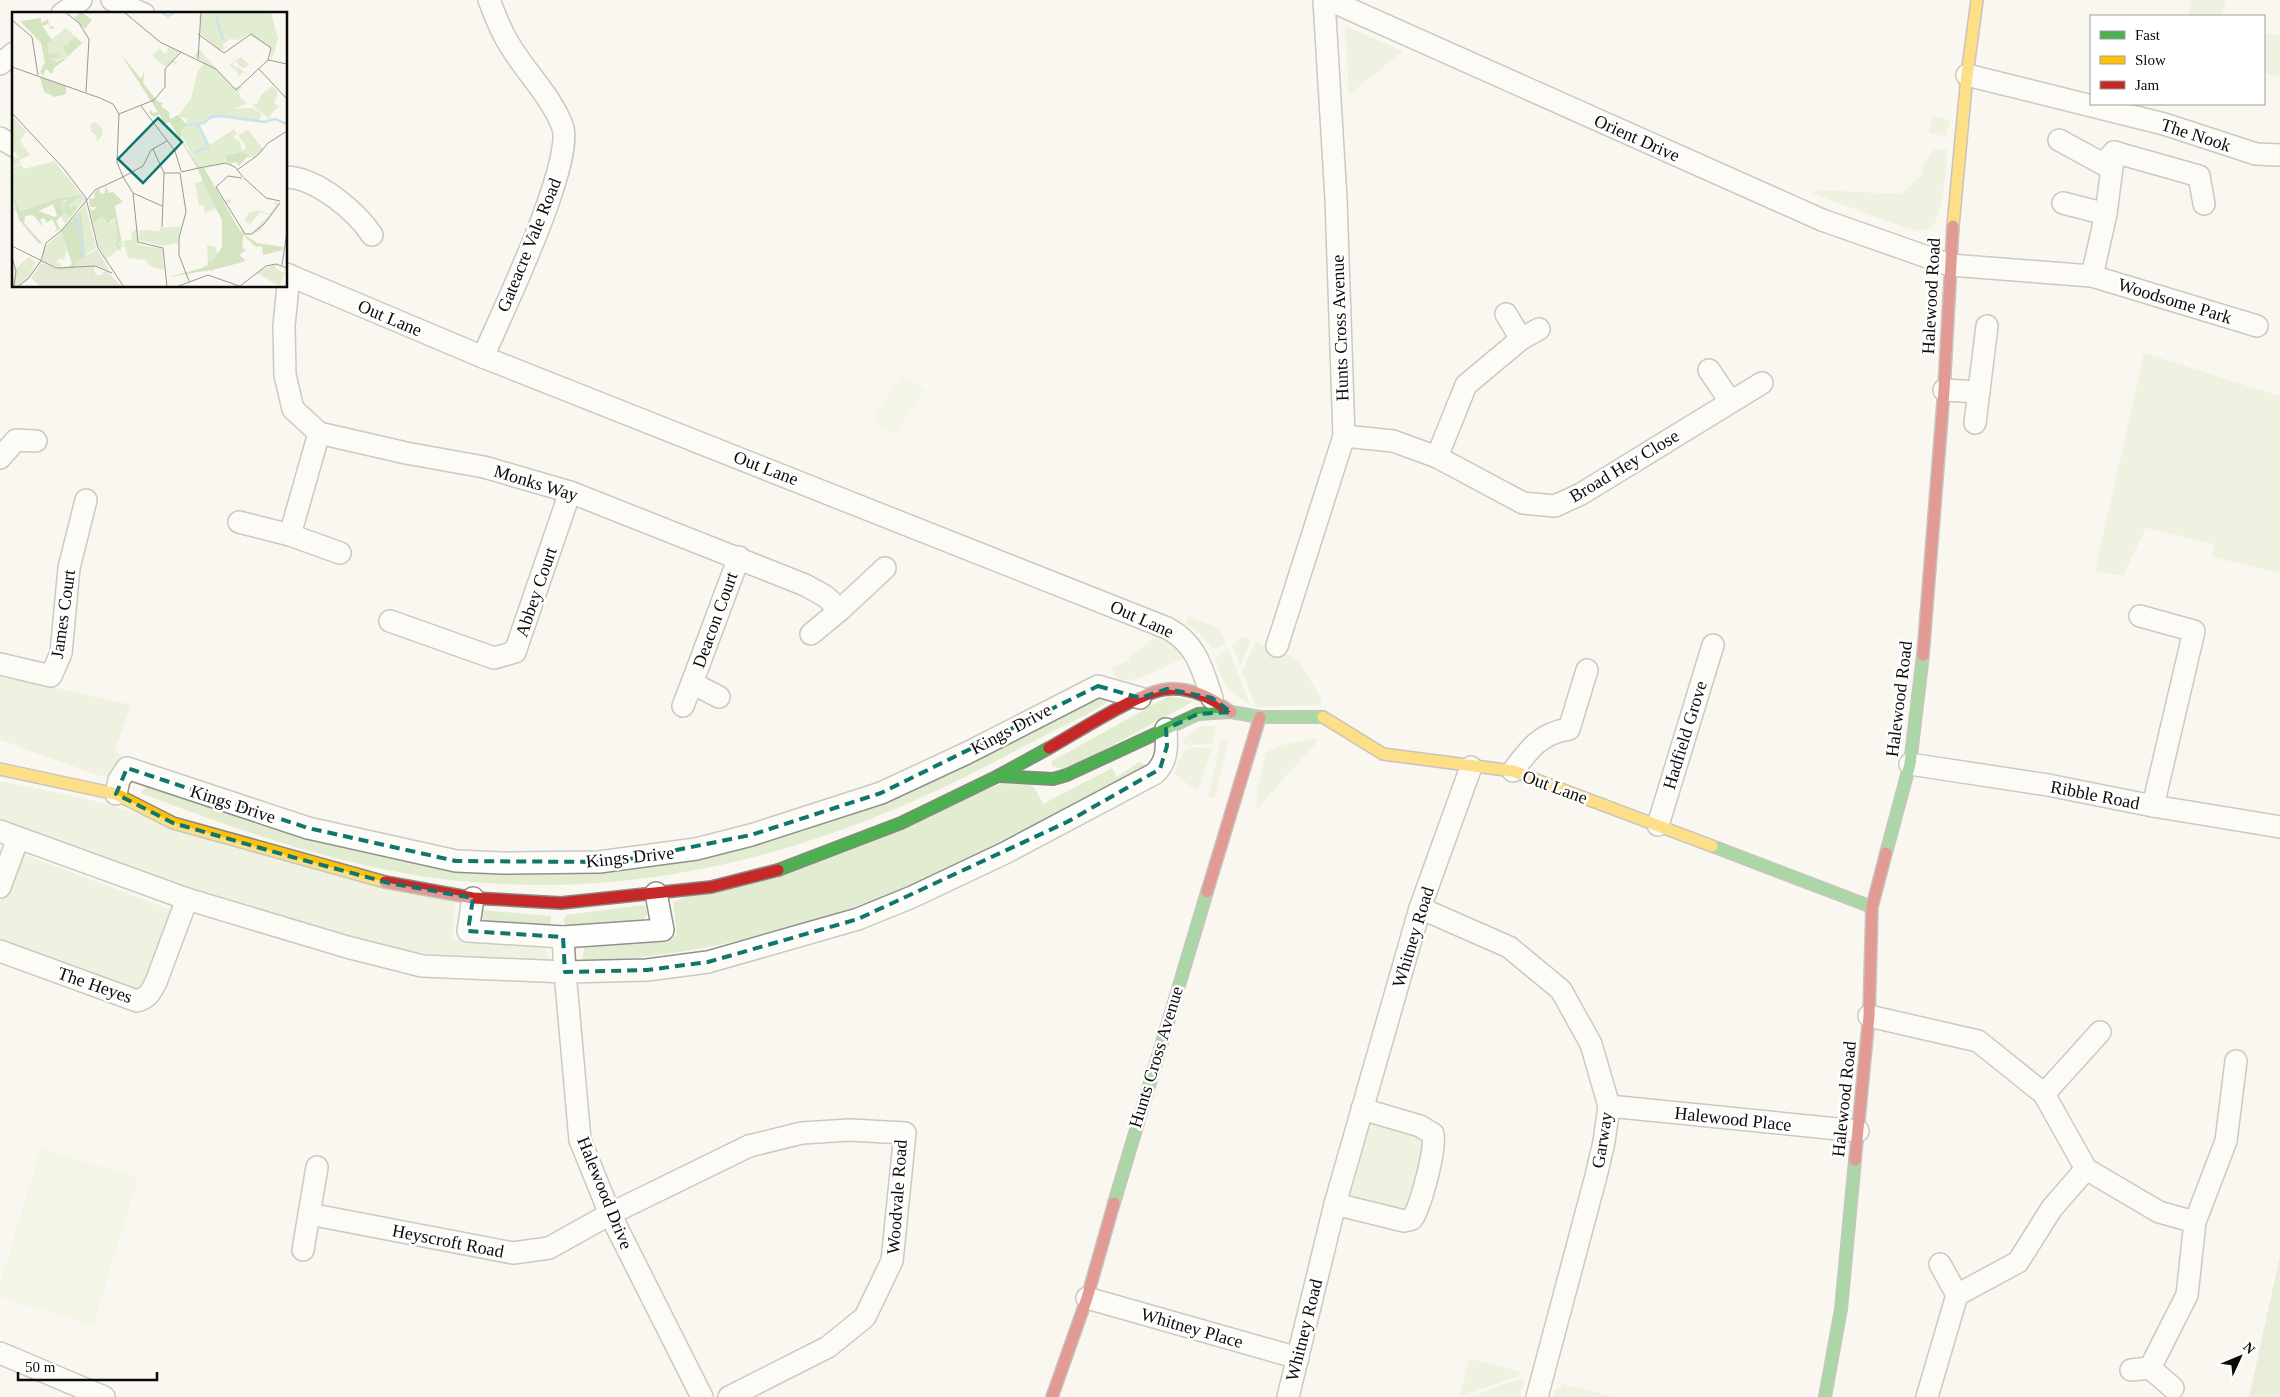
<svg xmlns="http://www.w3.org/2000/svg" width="2280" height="1397" font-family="'Times New Roman',serif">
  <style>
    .green { fill: #e2ecd1 }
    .forest { fill: #d4e3c0 }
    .pitch { fill: #ecf1db }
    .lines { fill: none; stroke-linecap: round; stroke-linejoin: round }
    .street-casing { stroke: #92918e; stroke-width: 24 }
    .fast-casing { stroke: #898884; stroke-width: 14 }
    .slow-casing { stroke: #898884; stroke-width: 14 }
    .jam-casing { stroke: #898884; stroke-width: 14 }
    .street { stroke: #fefefd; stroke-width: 21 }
    .fast { stroke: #4caf50; stroke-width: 11 }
    .slow { stroke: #ffc107; stroke-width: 11 }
    .jam { stroke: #c62828; stroke-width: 11 }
    .marked { fill: none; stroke: #0f766e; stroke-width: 4; stroke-dasharray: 10 6; stroke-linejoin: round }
    .labels { text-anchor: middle; stroke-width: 5; stroke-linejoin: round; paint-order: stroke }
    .street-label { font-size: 18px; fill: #0b0b0b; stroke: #fff }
    .inset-river { fill: none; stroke: #c9e4ef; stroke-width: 2.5 }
    .inset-road { fill: none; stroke: #9a9994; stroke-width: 1 }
    .view { fill: #0f766e; fill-opacity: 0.15; stroke: #0f766e; stroke-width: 2.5 }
    .inset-edge { fill: none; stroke: #0b0b0b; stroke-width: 2.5 }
  </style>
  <rect width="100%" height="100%" fill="#f9f7ef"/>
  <g class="green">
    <path d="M 2191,0 L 2226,0 L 2222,16 L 2188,16 Z"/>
    <path d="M 1345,26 L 1403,51 L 1349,95 Z"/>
    <path d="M 2264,33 L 2280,35 L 2280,78 L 2264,73 Z"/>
    <path d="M 1933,116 L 1950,120 L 1946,137 L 1929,132 Z"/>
    <path d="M 1934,150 L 1948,150 C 1946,165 1943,218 1932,226 C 1924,232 1915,231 1906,228 L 1811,193 L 1821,190 L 1901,194 L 1921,175 L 1925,162 Z"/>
    <path d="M 2144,353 L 2280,396 L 2280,573 L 2212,557 L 2213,544 L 2146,528 L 2123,576 L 2095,571 Z"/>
    <path d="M 1188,616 L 1219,628 L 1226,644 L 1212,649 L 1197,630 L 1186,624 Z"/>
    <path d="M 1157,634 L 1175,641 L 1189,658 C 1165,662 1141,685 1118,680 L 1111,668 L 1129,660 L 1129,657 L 1141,649 Z"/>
    <path d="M 1243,637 L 1251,640 L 1240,666 L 1232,645 Z"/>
    <path d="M 1255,642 L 1298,659 L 1321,698 L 1321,705 L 1256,707 L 1242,672 Z"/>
    <path d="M 1228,648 L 1250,704 C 1229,695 1220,679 1215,657 Z"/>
    <path d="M 0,675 L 131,705 L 116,747 L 117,752 L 122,756 L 112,776 L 100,776 L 0,740 Z"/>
    <path d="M 1095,694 L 1107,696 L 1108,701 C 1095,712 1075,720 1059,728 C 1026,745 993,763 959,780 C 811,852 652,895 486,883 C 370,876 249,835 141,793 L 148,784 L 261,822 L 597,872 L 668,864 L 717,854 Z"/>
    <path d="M 1169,696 L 1194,701 L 1067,770 L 1052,766 L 1052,761 Z"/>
    <path d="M 1201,726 L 1217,726 L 1212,744 L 1185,745 L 1182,740 Z"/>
    <path d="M 1315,738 L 1318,741 L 1256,810 L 1257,791 L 1266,752 L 1278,746 Z"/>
    <path d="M 1221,741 L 1228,741 L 1215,798 L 1208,797 Z"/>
    <path d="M 1191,747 L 1212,748 L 1198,792 L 1174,774 L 1182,753 Z"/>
    <path d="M 1139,762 L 1148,766 L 1148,769 C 1086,800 1025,834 962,863 C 843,919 715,955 584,962 L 582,960 L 585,944 L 677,935 L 673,902 L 1002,784 L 1033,785 L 1043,804 L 1112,768 L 1117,777 Z"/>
    <path d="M 0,781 L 87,799 L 455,903 L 453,939 L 546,946 L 549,961 C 502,959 456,958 409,951 C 268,929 134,872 0,823 Z"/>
    <path d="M 20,853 L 177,912 L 142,988 L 134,991 L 4,943 L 0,939 L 0,902 Z"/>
    <path d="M 645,905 L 648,914 L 642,921 L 565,926 L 564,920 L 566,915 Z"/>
    <path d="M 481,910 L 551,916 L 551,926 L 485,923 L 482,918 Z"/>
    <path d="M 1365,1118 L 1419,1136 L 1423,1147 L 1409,1203 L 1400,1210 L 1343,1198 Z"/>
    <path d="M 1471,1359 L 1518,1371 L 1521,1375 L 1460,1397 L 1468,1362 Z"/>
    <path d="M 1522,1378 L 1524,1382 L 1520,1397 L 1469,1397 Z"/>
    <path d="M 1562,1384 L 1614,1397 L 1553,1397 L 1555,1390 L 1561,1387 Z"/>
  </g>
  <path class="forest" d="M 2280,1256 L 2280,1397 L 2249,1397 Z"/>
  <g class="pitch">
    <path d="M 902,375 L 925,390 L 895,435 L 872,421 Z"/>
    <path d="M 41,1148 L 138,1178 L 93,1325 L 0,1297 L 0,1284 Z"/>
  </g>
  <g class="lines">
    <defs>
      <g id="street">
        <path d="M 112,0 L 144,14"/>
        <path d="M 1329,0 L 1822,220 L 1950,265 L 2092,276 L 2257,326"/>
        <path d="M 62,14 L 81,0"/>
        <path d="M 0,64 L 14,53"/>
        <path d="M 1967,75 L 2164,124 L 2256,154 L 2280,155"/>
        <path d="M 0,138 L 14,146"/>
        <path d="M 2059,140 L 2103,164 L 2114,152 L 2199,176 L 2204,204"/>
        <path d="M 286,177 C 317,178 356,211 372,235"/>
        <path d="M 2063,203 L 2106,214"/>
        <path d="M 286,274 L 483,357 L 1167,628 C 1196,643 1202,668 1212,698"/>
        <path d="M 289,275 L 284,326 L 285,375 L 293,409 L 319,433 L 406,453 L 484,467 L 570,492 L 805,585 L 825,596 L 840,610 L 885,568"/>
        <path d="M 2092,276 L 2106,214 L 2114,152"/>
        <path d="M 1506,314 L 1521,339"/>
        <path d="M 483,357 C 500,317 577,159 562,125 C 549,92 520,67 504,35 C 498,24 494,12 489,0"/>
        <path d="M 1709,370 L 1730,401"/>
        <path d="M 1944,390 L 1979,392"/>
        <path d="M 1975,423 L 1987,326"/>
        <path d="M 319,433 L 290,535 L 340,553"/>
        <path d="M 1344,436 L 1393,441 L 1437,457 L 1523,503 L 1555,506 L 1581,494 L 1762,383"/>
        <path d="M 1437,457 L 1466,385 L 1521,339 L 1539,329"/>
        <path d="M 0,458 L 16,440 L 36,441"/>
        <path d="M 239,522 L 290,535"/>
        <path d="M 2140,616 L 2194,631 L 2153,806"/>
        <path d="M 390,621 L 494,658 L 515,652 L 570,492"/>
        <path d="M 811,634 L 840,610"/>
        <path d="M 1277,646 L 1344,436 L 1336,199 L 1324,0"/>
        <path d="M 0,664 L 51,676 L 61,653 L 69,568 L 86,500"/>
        <path d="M 719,697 L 692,683 L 739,557"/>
        <path d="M 683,706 L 692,683"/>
        <path d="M 1910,764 L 2048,785 L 2153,806 L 2280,827"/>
        <path d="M 1513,771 C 1529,749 1541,733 1569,729 L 1587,670"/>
        <path d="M 116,794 L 119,780 L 127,768 L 308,828 L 456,861 L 503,863 L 599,862 L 696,849 L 751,835 L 881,793 L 967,753 L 1098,686 L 1140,698"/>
        <path d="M 1658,825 L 1713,645"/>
        <path d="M 0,831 L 187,899 L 347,947 L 422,966 L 565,972 L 563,937"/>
        <path d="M 0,887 L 18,838"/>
        <path d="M 473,898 L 468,931 L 563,937 L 663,930 L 656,893"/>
        <path d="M 1420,908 L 1509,947 L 1561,990 L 1591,1044 L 1609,1106 L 1604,1142 L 1596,1176 L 1537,1397"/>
        <path d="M 0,951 L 137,1001 C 148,998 151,992 156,982 L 187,899"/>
        <path d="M 1869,1016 L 1978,1041 L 2044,1094 L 2086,1169 L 2159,1212 L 2195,1222"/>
        <path d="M 2044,1094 L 2100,1032"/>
        <path d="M 1609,1106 L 1858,1131"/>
        <path d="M 1335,1204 L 1404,1221 L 1412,1219 C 1421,1206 1436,1149 1433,1134 L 1420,1126 L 1362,1109"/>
        <path d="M 309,1214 L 513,1253 L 549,1248 L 610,1214 L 749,1146 L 802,1133 L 850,1130 L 905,1133 L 892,1261 L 865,1317 L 828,1347 L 729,1397"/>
        <path d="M 303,1250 L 317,1167"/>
        <path d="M 1957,1295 L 2018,1262 L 2052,1208 L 2086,1169"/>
        <path d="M 1087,1298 L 1298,1358"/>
        <path d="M 0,1353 L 104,1397"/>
        <path d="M 2150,1368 L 2187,1295 L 2195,1222 L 2226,1141 L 2236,1061"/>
        <path d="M 2131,1370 L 2150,1368 L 2173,1388"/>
        <path d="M 702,1397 L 610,1214 L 580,1140 L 565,972 L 647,970 L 708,962 L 858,919 L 912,897 L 1005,853 L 1154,774 C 1168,762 1167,746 1166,729"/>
        <path d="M 1288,1397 L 1335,1204 L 1420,908 L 1471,767"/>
        <path d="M 1927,1397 L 1957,1295 L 1940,1264"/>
      </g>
      <g id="fast">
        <path d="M 998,776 L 1053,779 L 1067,775 L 1198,714 L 1231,712 L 1260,717 L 1323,717"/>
        <path d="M 1712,846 L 1872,907"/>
        <path d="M 1886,853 L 1910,764 L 1923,655"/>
        <path d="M 778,870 L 901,823 L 998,776 L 1049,748"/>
        <path d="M 1114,1203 L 1207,892"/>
        <path d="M 1825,1397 L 1841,1309 L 1855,1160"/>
      </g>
      <g id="slow">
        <path d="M 1953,226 L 1967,75 L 1977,0"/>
        <path d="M 1323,717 L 1383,754 L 1513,771 L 1712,846"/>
        <path d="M 0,769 L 116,794 L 173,823 L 385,882"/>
      </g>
      <g id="jam">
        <path d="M 1923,655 L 1944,390 L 1953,226"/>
        <path d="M 1049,748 C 1076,733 1140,691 1168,689 C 1192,687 1213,699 1231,712"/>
        <path d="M 385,882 L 473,898 L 561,903 L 711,887 L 778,870"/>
        <path d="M 1207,892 L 1260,717"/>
        <path d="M 1855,1160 L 1869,1016 L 1872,907 L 1886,853"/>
        <path d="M 1052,1397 L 1087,1298 L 1114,1203"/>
      </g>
    </defs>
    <use href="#street" class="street-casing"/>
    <use href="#fast" class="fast-casing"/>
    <use href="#slow" class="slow-casing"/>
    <use href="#jam" class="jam-casing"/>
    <use href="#street" class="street"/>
    <use href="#fast" class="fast"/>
    <use href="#slow" class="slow"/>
    <use href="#jam" class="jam"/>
  </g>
  <path d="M0 0H2280V1397H0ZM 1098,686 L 1140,698 L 1167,689 L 1212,698 L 1231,712 L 1198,714 L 1166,729 L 1167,746 L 1160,769 L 1067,822 L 858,919 L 708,962 L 647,970 L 565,972 L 563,937 L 468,931 L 473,898 L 389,883 L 292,857 L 173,823 L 116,794 L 127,768 L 308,828 L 456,861 L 599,862 L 637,858 L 751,835 L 881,793 Z" fill="#f9f7ef" fill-opacity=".55" fill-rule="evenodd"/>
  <path class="marked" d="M 1098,686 L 1140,698 L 1167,689 L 1212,698 L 1231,712 L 1198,714 L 1166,729 L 1167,746 L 1160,769 L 1067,822 L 858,919 L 708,962 L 647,970 L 565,972 L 563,937 L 468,931 L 473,898 L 389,883 L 292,857 L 173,823 L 116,794 L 127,768 L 308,828 L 456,861 L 599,862 L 637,858 L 751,835 L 881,793 Z"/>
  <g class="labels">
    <g class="street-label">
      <text transform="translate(2196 135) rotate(18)" y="6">The Nook</text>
      <text transform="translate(1637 138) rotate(24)" y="6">Orient Drive</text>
      <text transform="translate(529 245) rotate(-68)" y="6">Gateacre Vale Road</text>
      <text transform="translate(1931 296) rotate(-87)" y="6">Halewood Road</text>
      <text transform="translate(2175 301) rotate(17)" y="6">Woodsome Park</text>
      <text transform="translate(390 318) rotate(23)" y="6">Out Lane</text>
      <text transform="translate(1340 328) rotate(-92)" y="6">Hunts Cross Avenue</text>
      <text transform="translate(1624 466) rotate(-31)" y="6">Broad Hey Close</text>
      <text transform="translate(766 468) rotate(21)" y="6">Out Lane</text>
      <text transform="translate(536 483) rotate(17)" y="6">Monks Way</text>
      <text transform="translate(536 592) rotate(-71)" y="6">Abbey Court</text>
      <text transform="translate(63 614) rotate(-82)" y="6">James Court</text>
      <text transform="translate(1142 619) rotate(24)" y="6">Out Lane</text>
      <text transform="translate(715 620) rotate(-70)" y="6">Deacon Court</text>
      <text transform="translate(1899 699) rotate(-83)" y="6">Halewood Road</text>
      <text transform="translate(1011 729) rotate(-28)" y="6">Kings Drive</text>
      <text transform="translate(1685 735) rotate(-73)" y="6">Hadfield Grove</text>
      <text transform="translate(1555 787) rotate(20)" y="6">Out Lane</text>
      <text transform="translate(2095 795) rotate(11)" y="6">Ribble Road</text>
      <text transform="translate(233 804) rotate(18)" y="6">Kings Drive</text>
      <text transform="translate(630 857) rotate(-6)" y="6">Kings Drive</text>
      <text transform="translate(1413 937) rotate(-73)" y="6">Whitney Road</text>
      <text transform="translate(95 985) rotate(19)" y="6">The Heyes</text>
      <text transform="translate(1156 1057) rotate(-73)" y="6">Hunts Cross Avenue</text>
      <text transform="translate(1844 1099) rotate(-84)" y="6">Halewood Road</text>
      <text transform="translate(1733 1119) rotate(6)" y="6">Halewood Place</text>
      <text transform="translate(1602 1140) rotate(-81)" y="6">Garway</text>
      <text transform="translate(605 1193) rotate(68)" y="6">Halewood Drive</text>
      <text transform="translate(897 1197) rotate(-86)" y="6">Woodvale Road</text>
      <text transform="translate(448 1241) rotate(11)" y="6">Heyscroft Road</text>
      <text transform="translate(1192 1328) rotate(16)" y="6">Whitney Place</text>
      <text transform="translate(1304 1330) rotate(-76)" y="6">Whitney Road</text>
    </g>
  </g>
  <g transform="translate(12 12)">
    <rect width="275" height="275" fill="#f9f7ef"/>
    <path d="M 190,0 L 259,0 L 266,27 L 261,45 L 258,48 L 259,36 L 236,22 L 228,28 L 218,27 L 210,33 L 213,36 L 208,39 L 188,21 L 187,4 ZM 54,16 L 70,31 L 55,45 L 41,50 L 35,38 L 35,31 ZM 156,35 L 168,40 L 161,48 L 165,51 L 162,53 L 162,50 L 154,55 L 140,44 L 148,36 L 151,41 L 155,41 ZM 187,37 L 221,75 L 231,75 L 227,79 L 228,85 L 235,91 L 222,97 L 241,96 L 250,103 L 246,109 L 206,104 L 186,112 L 198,133 L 222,117 L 225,122 L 221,125 L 228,130 L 230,140 L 215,150 L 188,156 L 169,123 L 168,118 L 176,107 L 166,104 L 179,87 L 186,59 L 192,51 L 182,44 ZM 229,45 L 237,52 L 233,56 L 228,55 L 224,49 L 220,53 L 229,57 L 235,63 L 231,60 L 226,65 L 225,59 L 217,53 ZM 260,74 L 266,81 L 262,91 L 267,94 L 257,104 L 259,108 L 240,93 L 246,91 L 249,83 ZM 0,104 L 14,119 L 8,129 L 18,143 L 7,148 L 9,151 L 0,154 L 0,145 L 7,146 L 0,136 ZM 83,110 L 89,115 L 91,122 L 85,130 L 84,123 L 78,118 L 80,117 L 78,112 ZM 236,118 L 251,137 L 242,146 L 230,140 L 234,135 L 226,123 ZM 42,149 L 73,187 L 53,212 L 42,191 L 7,204 L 4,198 L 0,199 L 3,195 L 0,162 L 6,160 L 1,160 L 0,156 L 9,152 L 12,157 ZM 192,156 L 212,189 L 219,187 L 219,191 L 213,192 L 219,202 L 217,204 L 233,222 L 239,221 L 257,203 L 248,200 L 239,212 L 232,209 L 237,201 L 245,198 L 258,202 L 264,193 L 261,190 L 268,191 L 248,219 L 231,223 L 230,236 L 234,238 L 229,239 L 228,245 L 234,248 L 271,240 L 199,256 L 196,253 L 195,233 L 203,235 L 206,243 L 211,233 L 210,208 L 204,196 L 193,201 L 191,193 L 187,193 L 183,171 L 191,169 L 186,157 ZM 73,190 L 84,236 L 72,244 L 69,198 ZM 90,204 L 99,211 L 104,205 L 111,234 L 94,247 L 87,235 L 81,212 ZM 169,214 L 166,231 L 151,234 L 127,228 L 128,218 L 147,219 L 148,216 ZM 126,216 L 127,233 L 150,236 L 152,258 L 138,254 L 133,248 L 116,246 L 111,229 L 119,228 L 120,220 ZM 49,220 L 55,238 L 52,247 L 55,248 L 47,247 L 44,251 L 48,251 L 49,254 L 44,255 L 31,250 L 31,237 ZM 17,245 L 24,250 L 15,265 L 26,250 L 28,250 L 16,267 L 5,275 L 0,273 L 3,263 L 0,249 L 3,257 ZM 264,252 L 264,257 L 273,261 L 267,274 L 244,260 Z" fill="#e2ecd1"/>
    <path d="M 69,0 L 80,8 L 73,17 L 62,6 ZM 29,6 L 29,11 L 36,7 L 37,13 L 43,16 L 39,17 L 36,12 L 30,14 L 40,28 L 35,31 L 37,43 L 48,40 L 45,44 L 47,46 L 38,46 L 44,50 L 56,45 L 42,56 L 40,62 L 34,57 L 31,64 L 28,60 L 33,50 L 29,31 L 8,9 ZM 63,25 L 70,31 L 56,44 L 51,35 L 54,32 L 57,36 L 56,31 ZM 108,41 L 129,67 L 132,60 L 131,71 L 146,90 L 151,91 L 149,94 L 157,100 L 158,107 L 166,103 L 175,113 L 169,118 L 169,127 L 188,156 L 185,156 L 158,110 L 151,112 L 148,102 L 142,105 L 138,102 L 138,97 L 141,101 L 146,100 ZM 28,65 L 54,74 L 54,82 L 43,85 L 32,80 ZM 230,140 L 240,145 L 235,145 L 227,154 L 224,150 L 218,152 L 215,149 L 214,144 ZM 192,156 L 228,220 L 245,231 L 271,235 L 271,238 L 251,243 L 250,234 L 244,235 L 231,223 L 230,236 L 234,238 L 227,243 L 233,248 L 231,250 L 200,258 L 200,261 L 199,258 L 156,265 L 190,256 L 196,253 L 196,247 L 197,250 L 201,249 L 210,235 L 210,208 L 191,171 L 187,172 L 191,169 L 186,157 ZM 94,174 L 97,181 L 101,180 L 111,190 L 103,194 L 109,228 L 104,232 L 108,233 L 109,240 L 103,232 L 107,223 L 99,228 L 106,221 L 103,206 L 96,211 L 90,204 L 81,212 L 78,197 L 82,199 L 84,195 L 78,195 L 77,187 L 83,186 L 82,181 L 87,177 L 89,182 L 93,181 ZM 0,181 L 8,200 L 43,187 L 70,183 L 56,193 L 60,198 L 60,193 L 65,195 L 58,205 L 52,199 L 53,191 L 59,187 L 48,189 L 51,193 L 46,195 L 50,195 L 52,201 L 44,209 L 48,217 L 42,220 L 45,217 L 40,207 L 35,211 L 32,206 L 28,207 L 31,215 L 21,203 L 13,204 L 12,211 L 30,231 L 27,232 L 7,208 ZM 41,192 L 45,203 L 43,205 L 27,199 ZM 69,198 L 73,245 L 63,251 L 85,256 L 81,256 L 84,264 L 47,258 L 45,255 L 55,256 L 60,252 L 49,219 Z" fill="#d4e3c0" fill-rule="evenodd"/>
    <path d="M 85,237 L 97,258 L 80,254 L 82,263 L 89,263 L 94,258 L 110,275 L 29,275 L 19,266 L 30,251 L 49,258 L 63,257 L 63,251 Z" fill="#e5e8d5"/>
    <path class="inset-river" d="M 149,0 L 156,4 L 163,0M 204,5 L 211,28M 175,113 L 192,111 L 199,105 L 209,104 L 252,110 L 263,107 L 275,112M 183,140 L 197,135 L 186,112M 66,202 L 71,243"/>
    <path class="inset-road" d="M 53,0 L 67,11 L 77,27 L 74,80M 112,0 L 148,30 L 204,57 L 224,78 L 256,48 L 275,52M 0,8 L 20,25 L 26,63M 186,22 L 212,41 L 239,22 L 259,36 L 256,48M 186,47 L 189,0M 0,55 L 88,86 L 101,92 L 107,102M 247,57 L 275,87M 142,88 L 153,75 L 153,57 L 169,40M 129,94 L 163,139 L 169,159M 0,101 L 52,157 L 74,186 L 86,236 L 112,275M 155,129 L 139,138 L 131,154 L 111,165 L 121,181 L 126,230 L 151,236 L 155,275M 141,137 L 152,161 L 150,215M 187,156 L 214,151 L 223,155 L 231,165M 225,158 L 246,143 L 256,131 L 275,119M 169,160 L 187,156M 152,161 L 168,161M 168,161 L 174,200 L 167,226 L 167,243 L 177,269M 230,166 L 216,164 L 204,175 L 233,222 L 240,222 L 253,211 L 268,191M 232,166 L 254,186 L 268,189M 121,181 L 150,194M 0,234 L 44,256 L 83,254 L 100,261M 0,245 L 4,259 L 2,275M 270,253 L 275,220M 228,274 L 254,254 L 264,252 L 275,256M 5,275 L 16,267 L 29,249 L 34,231 L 50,218 L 83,178 L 111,165 L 105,150 L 107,102 L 142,88M 164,275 L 196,263 L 230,275"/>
    <path class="view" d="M 146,106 L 170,130 L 131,171 L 106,147 Z"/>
    <rect width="275" height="275" class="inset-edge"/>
  </g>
  <rect x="2090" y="15" width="175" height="90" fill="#ffffff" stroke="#9d9d9d"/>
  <rect x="2100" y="31" width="25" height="8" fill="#4caf50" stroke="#9d9d9d"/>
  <text x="2135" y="40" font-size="15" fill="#0b0b0b">Fast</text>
  <rect x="2100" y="56" width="25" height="8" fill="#ffc107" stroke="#9d9d9d"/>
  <text x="2135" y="65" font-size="15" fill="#0b0b0b">Slow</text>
  <rect x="2100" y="81" width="25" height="8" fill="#c62828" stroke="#9d9d9d"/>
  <text x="2135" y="90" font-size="15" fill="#0b0b0b">Jam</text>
  <g transform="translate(2240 1357) rotate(46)" stroke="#ffffff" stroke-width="4" paint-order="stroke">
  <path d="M0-4L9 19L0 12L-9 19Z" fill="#0b0b0b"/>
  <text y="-8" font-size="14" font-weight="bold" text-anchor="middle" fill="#0b0b0b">N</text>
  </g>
  <path d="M18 1372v8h139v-8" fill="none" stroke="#0b0b0b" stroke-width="2.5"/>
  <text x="25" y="1372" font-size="15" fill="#0b0b0b" stroke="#ffffff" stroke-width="4" paint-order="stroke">50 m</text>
</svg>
